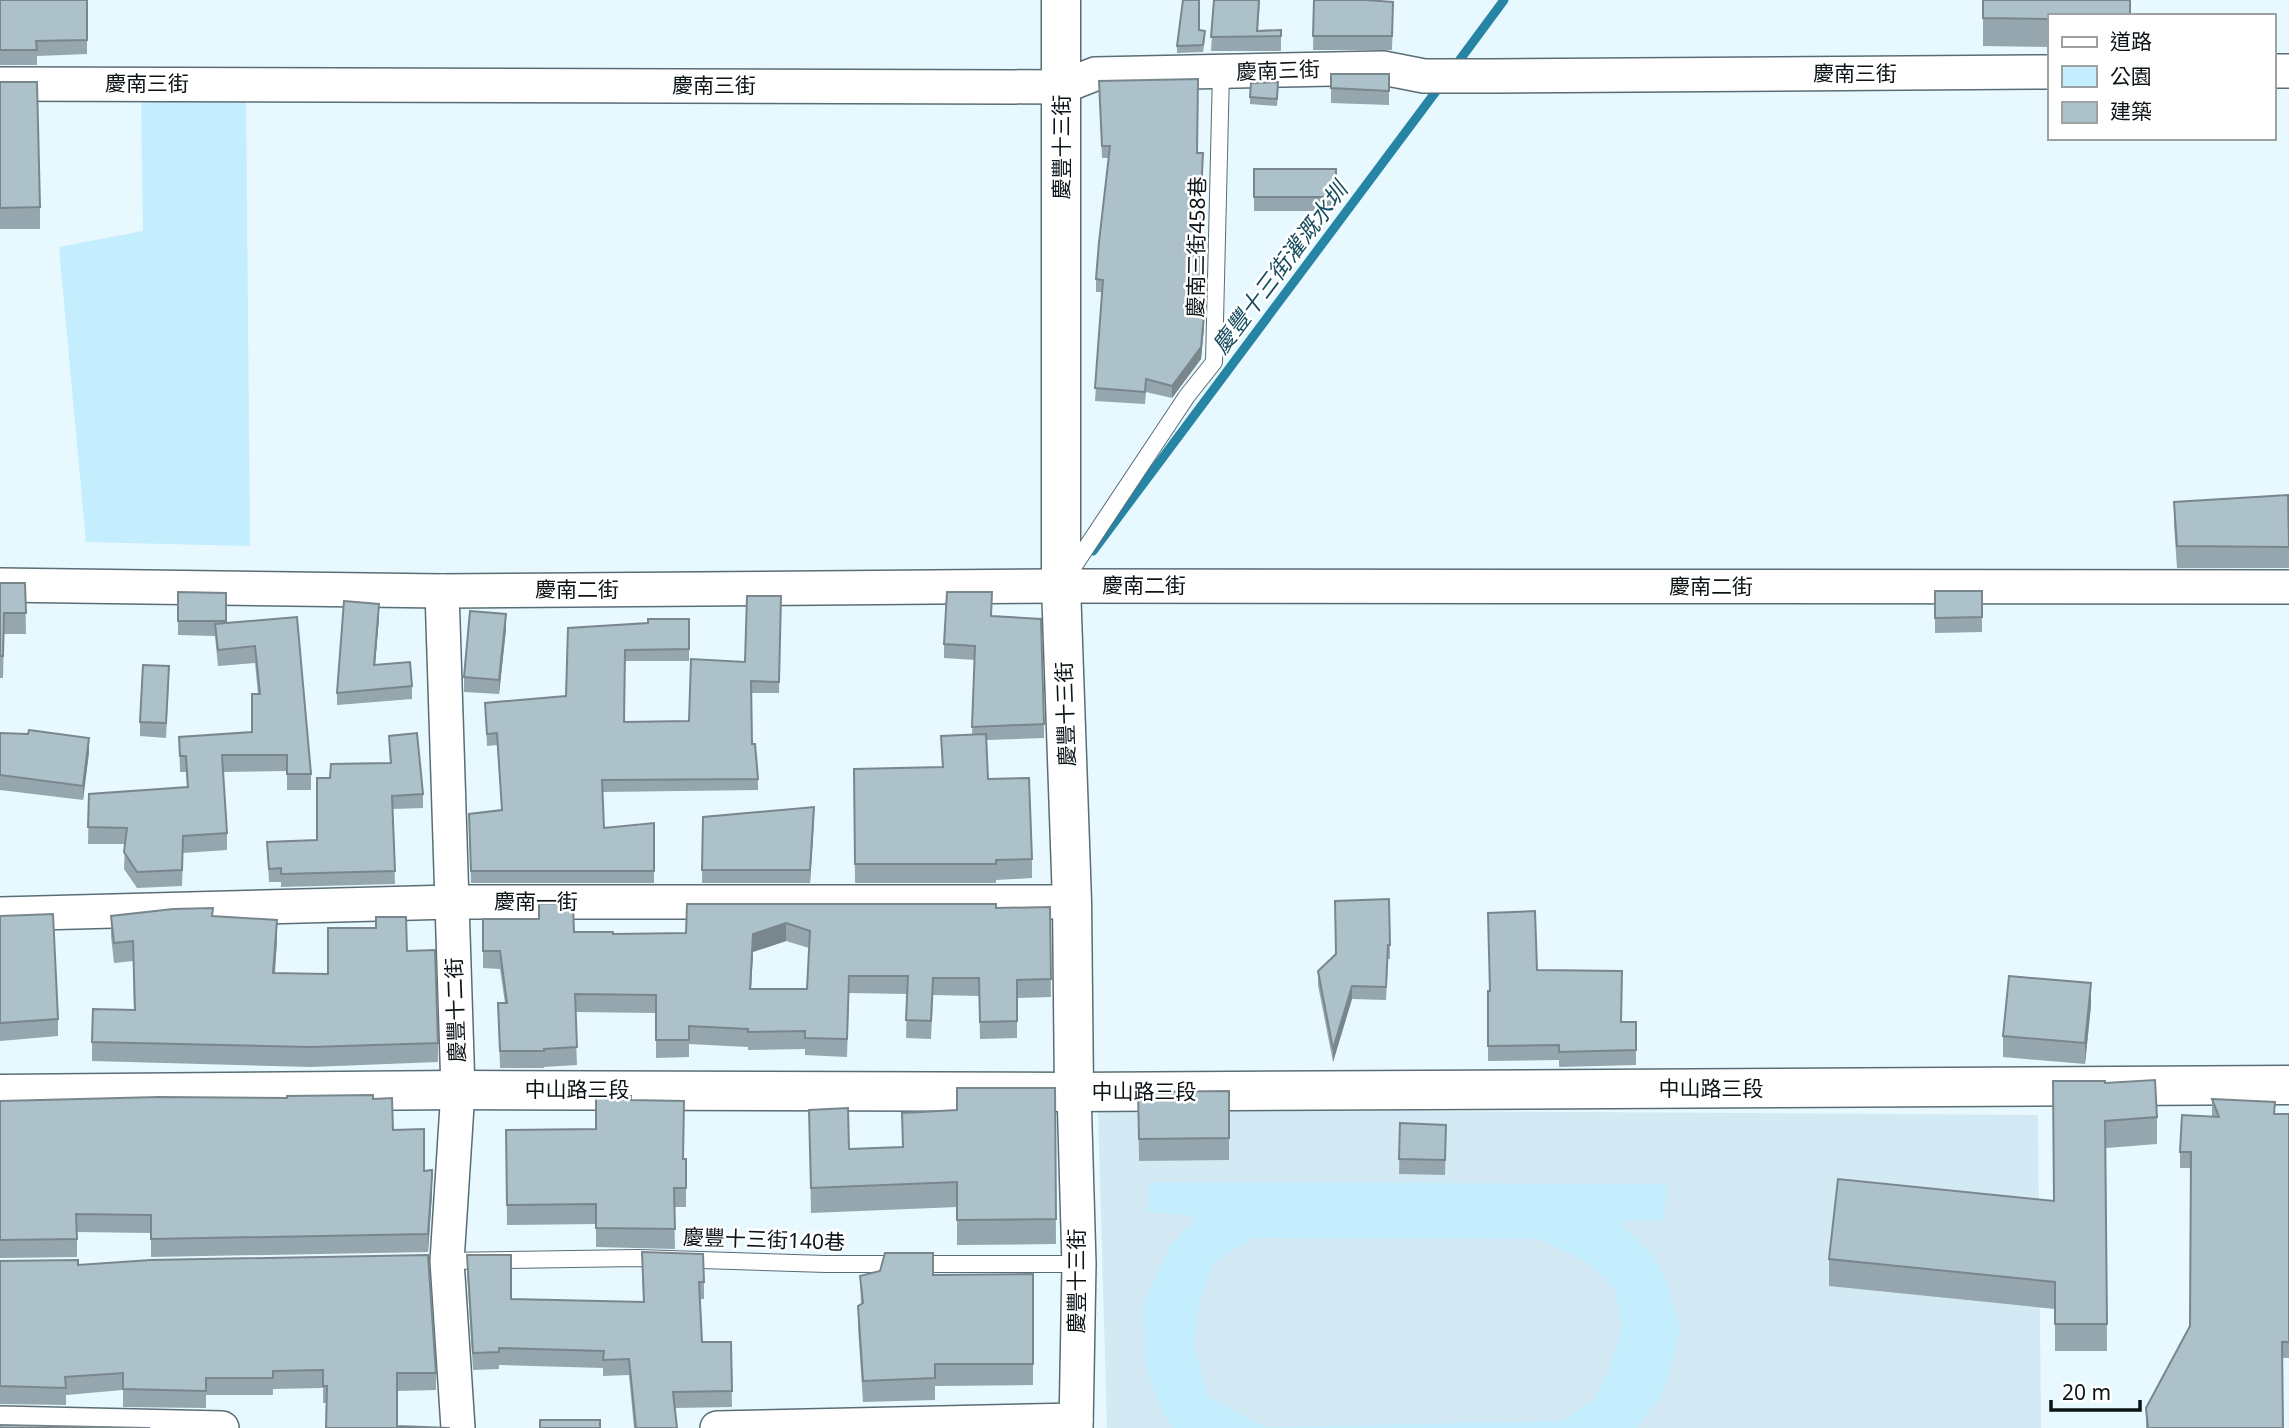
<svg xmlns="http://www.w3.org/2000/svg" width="2289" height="1428" font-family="'Noto Sans','Noto Sans TC',sans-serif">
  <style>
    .built { fill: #d3e9f3 }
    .green { fill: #c4edfe; fill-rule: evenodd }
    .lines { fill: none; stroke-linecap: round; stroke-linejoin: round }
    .stream { stroke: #2685a4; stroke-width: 9 }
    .lane-casing { stroke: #5a6d75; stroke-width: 18 }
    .street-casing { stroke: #5a6d75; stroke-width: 36 }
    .secondary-casing { stroke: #5a6d75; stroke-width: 41 }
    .lane { stroke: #fff; stroke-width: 16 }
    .street { stroke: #fff; stroke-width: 33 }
    .secondary { stroke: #fff; stroke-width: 38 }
    .wall { fill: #95a6ae; fill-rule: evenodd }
    .shaded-wall { fill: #79878d }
    .building { fill: #adc1ca; stroke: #79878d; stroke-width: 2; fill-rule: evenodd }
    .labels { text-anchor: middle; stroke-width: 5; stroke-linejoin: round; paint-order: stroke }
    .street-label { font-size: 21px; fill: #0d1417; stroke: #fff }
    .water-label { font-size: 23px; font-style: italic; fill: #174c5e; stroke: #fff }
  </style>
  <rect width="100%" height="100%" fill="#e7f8ff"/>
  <path class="built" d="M 1098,1109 L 2038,1115 L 2041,1428 L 1107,1428 Z"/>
  <g class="green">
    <path d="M 246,93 L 250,546 L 86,542 L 59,247 L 143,231 L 141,95 Z"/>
    <path d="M 1149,1182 L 1666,1184 L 1665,1220 L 1619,1221 L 1651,1253 L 1667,1282 L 1680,1329 L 1672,1364 L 1659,1400 L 1636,1428 L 1173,1428 L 1161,1409 L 1146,1368 L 1143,1306 L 1169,1247 L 1197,1217 L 1148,1212 ZM 1253,1238 L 1540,1239 L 1587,1262 L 1614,1288 L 1622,1326 L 1609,1371 L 1593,1400 L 1562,1421 L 1264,1427 L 1208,1396 L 1194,1345 L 1199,1304 L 1213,1263 Z"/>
  </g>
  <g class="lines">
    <g class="stream">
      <path d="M 1453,69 L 1504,0"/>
      <path d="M 1093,551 L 1440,86"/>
    </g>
    <defs>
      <g id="lane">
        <path d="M 1068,575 L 1187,396 L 1214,362 L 1221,72"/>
        <path d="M 443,1261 L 638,1258 L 826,1264 L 1079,1264"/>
      </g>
      <g id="street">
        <path d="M 2273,71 L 2289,71"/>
        <path d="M 0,84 L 1062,87 L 1095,74 L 1383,68 L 1424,76 L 1493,76 L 2049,72"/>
        <path d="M 0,585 L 442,591 L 1061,586 L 2289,587"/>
        <path d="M 442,591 L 458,1090 L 447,1261 L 458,1428"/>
        <path d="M 0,914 L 452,902 L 1072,902"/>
        <path d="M 1074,1092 L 1079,1264 L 1076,1428"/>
        <path d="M 0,1423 L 222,1428"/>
        <path d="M 717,1428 L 1076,1420"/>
      </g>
      <g id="secondary">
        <path d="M 1061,0 L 1061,586 L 1072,902 L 1074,1092"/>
        <path d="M 0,1094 L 458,1090 L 1074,1092 L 2289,1085"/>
      </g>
    </defs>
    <use href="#lane" class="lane-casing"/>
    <use href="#street" class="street-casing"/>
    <use href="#secondary" class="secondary-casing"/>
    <use href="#lane" class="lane"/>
    <use href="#street" class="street"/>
    <use href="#secondary" class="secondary"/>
  </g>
  <g class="wall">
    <path d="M 0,0 L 87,0 L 87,54 L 37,56 L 37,65 L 0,65 Z"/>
    <path d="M 1214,0 L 1260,0 L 1258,31 L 1281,30 L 1281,51 L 1211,51 Z"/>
    <path d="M 1314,0 L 1366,1 L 1393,17 L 1392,50 L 1313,50 Z"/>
    <path d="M 1983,0 L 2049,16 L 2049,47 L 1983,46 Z"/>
    <path d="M 1199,30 L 1205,38 L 1203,52 L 1177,53 L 1177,46 Z"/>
    <path d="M 1331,74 L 1389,89 L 1389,105 L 1331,103 Z"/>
    <path d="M 1099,81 L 1197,153 L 1203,166 L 1199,257 L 1199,314 L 1204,327 L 1201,359 L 1172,398 L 1146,392 L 1145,404 L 1095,401 L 1102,292 L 1096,292 L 1096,279 L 1109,158 L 1102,158 Z"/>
    <path d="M 0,82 L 40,207 L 40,229 L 0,229 Z"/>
    <path d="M 1278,89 L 1277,106 L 1250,104 L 1250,97 Z"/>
    <rect x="1254" y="169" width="82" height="42"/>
    <path d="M 2174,502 L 2289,515 L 2289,568 L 2177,568 L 2174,524 Z"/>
    <path d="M 0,583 L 25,583 L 26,634 L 4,634 L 3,678 L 0,678 Z"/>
    <path d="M 1935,591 L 1982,591 L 1982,632 L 1935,633 Z"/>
    <path d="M 178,592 L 226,593 L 226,623 L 297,617 L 311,774 L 311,790 L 287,790 L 287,771 L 223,772 L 227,833 L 227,850 L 183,853 L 182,886 L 137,888 L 124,869 L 125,844 L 88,844 L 89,794 L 187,787 L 186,772 L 180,772 L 179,737 L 252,732 L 258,694 L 255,663 L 218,666 L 215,636 L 178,635 Z"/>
    <path d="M 781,596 L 779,693 L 752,693 L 752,744 L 758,779 L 758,790 L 603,792 L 604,828 L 654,823 L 654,883 L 471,883 L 469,814 L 502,810 L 497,745 L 487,746 L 485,703 L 566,696 L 648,623 L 689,619 L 689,661 L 625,661 L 624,722 L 689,721 L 745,662 Z"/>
    <path d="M 992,606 L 992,616 L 1044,724 L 1044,738 L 987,740 L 988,779 L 1032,859 L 1032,878 L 996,880 L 996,883 L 855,883 L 854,769 L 942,767 L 941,736 L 972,735 L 975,660 L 944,658 L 944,644 Z"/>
    <path d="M 379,617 L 375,665 L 412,686 L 412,699 L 337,705 L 337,693 Z"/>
    <path d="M 506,629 L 499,694 L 464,692 L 464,677 Z"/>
    <path d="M 169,680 L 166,738 L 140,736 L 140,722 Z"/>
    <path d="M 0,733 L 89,752 L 83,800 L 0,790 Z"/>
    <path d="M 389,736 L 423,794 L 423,808 L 393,809 L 395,884 L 281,887 L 281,882 L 269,882 L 267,842 L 317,840 L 330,778 L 390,763 Z"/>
    <path d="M 703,817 L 814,820 L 810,883 L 702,883 Z"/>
    <path d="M 1389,899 L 1390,959 L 1388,959 L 1386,1000 L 1352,999 L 1333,1062 L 1318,985 L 1318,971 Z"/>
    <path d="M 687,904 L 996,908 L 1050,907 L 1051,997 L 1017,998 L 1017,1038 L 980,1039 L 979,996 L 933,995 L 931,1039 L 906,1038 L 907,994 L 849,993 L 847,1057 L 805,1055 L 805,1049 L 748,1050 L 748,1047 L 689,1044 L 689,1057 L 656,1058 L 656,1013 L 575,1012 L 577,1065 L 544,1067 L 544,1068 L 500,1068 L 498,1003 L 505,1003 L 500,969 L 483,968 L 483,919 L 574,932 L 613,934 L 686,933 ZM 786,941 L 809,948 L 807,989 L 751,989 L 753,952 Z"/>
    <path d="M 0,916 L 58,1019 L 58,1036 L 0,1041 Z"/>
    <path d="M 111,916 L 213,916 L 277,940 L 275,973 L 328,974 L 407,951 L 438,1043 L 438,1062 L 311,1067 L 92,1061 L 92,1042 L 134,1010 L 133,961 L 114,963 L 111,936 Z"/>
    <path d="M 1537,970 L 1621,1022 L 1636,1022 L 1636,1065 L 1559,1067 L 1559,1060 L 1488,1061 L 1488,991 Z"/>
    <path d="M 2091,1005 L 2085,1064 L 2003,1057 L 2003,1036 Z"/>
    <path d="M 2105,1083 L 2157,1117 L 2157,1144 L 2106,1148 L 2107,1351 L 2055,1351 L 2055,1309 L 1829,1286 L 1829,1259 L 2054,1201 Z"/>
    <path d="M 1055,1088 L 1056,1244 L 957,1245 L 957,1207 L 811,1213 L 809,1110 L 849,1149 L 902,1147 L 902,1113 L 957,1110 Z"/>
    <path d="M 1229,1091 L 1229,1160 L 1139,1161 L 1138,1092 Z"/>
    <path d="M 373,1099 L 393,1130 L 424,1171 L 432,1194 L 428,1252 L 151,1257 L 151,1233 L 77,1232 L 77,1257 L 0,1258 L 0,1101 Z"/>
    <path d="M 2212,1099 L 2275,1114 L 2289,1114 L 2289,1358 L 2282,1358 L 2283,1428 L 2146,1428 L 2146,1408 L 2190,1326 L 2191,1168 L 2180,1168 L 2180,1152 L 2212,1116 Z"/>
    <path d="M 631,1100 L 683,1159 L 686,1159 L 686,1207 L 674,1207 L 675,1249 L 596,1247 L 596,1224 L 507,1225 L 506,1130 L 596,1129 Z"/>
    <path d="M 1400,1123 L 1446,1139 L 1445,1175 L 1399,1174 Z"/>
    <path d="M 642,1252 L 704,1282 L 704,1299 L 699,1299 L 702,1342 L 731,1342 L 732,1407 L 675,1408 L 677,1428 L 634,1428 L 629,1375 L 603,1376 L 603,1368 L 499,1365 L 499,1369 L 473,1370 L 467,1272 L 467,1255 L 511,1299 L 643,1302 Z"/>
    <path d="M 0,1261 L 78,1265 L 436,1373 L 436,1390 L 397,1391 L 326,1428 L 326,1403 L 323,1403 L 323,1388 L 273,1389 L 273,1395 L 206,1395 L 206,1408 L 123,1407 L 123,1390 L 66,1395 L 66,1405 L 0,1404 Z"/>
    <path d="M 1033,1274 L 1033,1385 L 935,1386 L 935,1400 L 863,1402 L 858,1327 L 858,1306 L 861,1304 L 860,1276 Z"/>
  </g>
  <g class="shaded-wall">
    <path d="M 1204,315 L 1204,327 L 1201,359 L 1172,398 L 1172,386 Z"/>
    <path d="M 379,604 L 379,617 L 374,678 L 374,665 Z"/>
    <path d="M 506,614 L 506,629 L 499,694 L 499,680 Z"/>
    <path d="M 89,738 L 89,752 L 83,800 L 83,786 Z"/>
    <path d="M 814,807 L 814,820 L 810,883 L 810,870 Z"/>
    <path d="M 277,920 L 277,940 L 273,992 L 273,973 Z"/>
    <path d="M 786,923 L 786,941 L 753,952 L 750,1007 L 753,934 Z"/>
    <path d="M 2091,983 L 2091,1005 L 2085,1064 L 2085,1043 Z"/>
    <path d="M 1352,986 L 1352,999 L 1333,1062 L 1333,1049 Z"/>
    <path d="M 432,1177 L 432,1194 L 428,1252 L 428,1234 Z"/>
  </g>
  <g class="building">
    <path d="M 0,0 L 87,0 L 87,40 L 36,41 L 37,50 L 0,50 Z"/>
    <path d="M 1183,0 L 1199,0 L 1199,30 L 1205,31 L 1203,45 L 1177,46 Z"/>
    <path d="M 1214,0 L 1259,0 L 1257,31 L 1281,30 L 1281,36 L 1211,37 Z"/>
    <path d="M 1314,0 L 1366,0 L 1393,2 L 1392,36 L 1313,36 Z"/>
    <path d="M 1983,0 L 2130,0 L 2130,16 L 2049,16 L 2049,19 L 1983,18 Z"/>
    <path d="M 1331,74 L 1389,74 L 1389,91 L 1331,88 Z"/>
    <path d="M 1198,79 L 1197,153 L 1203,153 L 1198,257 L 1200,257 L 1199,314 L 1204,315 L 1201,347 L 1172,386 L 1146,379 L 1145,392 L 1095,388 L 1103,280 L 1096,279 L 1099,242 L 1110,146 L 1102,146 L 1099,81 Z"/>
    <path d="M 0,82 L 37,82 L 40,207 L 0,208 Z"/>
    <path d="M 1278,82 L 1277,99 L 1250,97 L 1251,83 Z"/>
    <rect x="1254" y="169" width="82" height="28"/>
    <path d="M 2288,495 L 2289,547 L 2177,546 L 2174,502 Z"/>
    <path d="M 0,583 L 25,583 L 26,613 L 4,613 L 3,656 L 0,656 Z"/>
    <path d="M 1935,591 L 1982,591 L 1982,617 L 1935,618 Z"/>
    <path d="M 178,592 L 226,593 L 226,621 L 178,621 Z"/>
    <path d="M 947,592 L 992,592 L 991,616 L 1041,619 L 1044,724 L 972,727 L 975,646 L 944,644 Z"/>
    <path d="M 747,596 L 781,596 L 779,682 L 751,681 L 752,744 L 755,744 L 758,779 L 602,780 L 604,828 L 654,823 L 654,871 L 471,871 L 469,814 L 502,810 L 497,733 L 487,734 L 485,703 L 566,696 L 568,628 L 648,623 L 648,619 L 689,619 L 689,649 L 625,650 L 624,722 L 689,721 L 691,659 L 745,662 Z"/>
    <path d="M 344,601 L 379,604 L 374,665 L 410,662 L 412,686 L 337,693 Z"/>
    <path d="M 470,611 L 506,614 L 499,680 L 464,677 Z"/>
    <path d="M 297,617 L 311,774 L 287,774 L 287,755 L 222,755 L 227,833 L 183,836 L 182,870 L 137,872 L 124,852 L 127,828 L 88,827 L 89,794 L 188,787 L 186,756 L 180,756 L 179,737 L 252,732 L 252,694 L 260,694 L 255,646 L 218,650 L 215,624 Z"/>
    <path d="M 143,665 L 169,666 L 166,723 L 140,722 Z"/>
    <path d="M 29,730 L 89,738 L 83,786 L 0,775 L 0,733 L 28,734 Z"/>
    <path d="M 417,733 L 423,794 L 392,796 L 395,871 L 281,874 L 281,868 L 269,869 L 267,842 L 317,840 L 317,778 L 330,778 L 331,764 L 391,763 L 389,736 Z"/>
    <path d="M 986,734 L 988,779 L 1029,778 L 1032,859 L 996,860 L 996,864 L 855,864 L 854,769 L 943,767 L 941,736 Z"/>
    <path d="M 814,807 L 810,870 L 702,870 L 703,817 Z"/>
    <path d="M 1389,899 L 1390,945 L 1388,945 L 1386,987 L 1352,986 L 1333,1049 L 1318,971 L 1336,954 L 1335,901 Z"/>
    <path d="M 539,904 L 573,904 L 574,932 L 613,932 L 613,934 L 686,933 L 687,904 L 996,904 L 996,908 L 1050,907 L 1051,979 L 1017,980 L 1017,1021 L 980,1022 L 979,978 L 933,978 L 931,1021 L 906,1020 L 908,976 L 849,976 L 847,1039 L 805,1038 L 805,1031 L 748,1032 L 748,1029 L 689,1026 L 689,1040 L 656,1040 L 656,995 L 575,994 L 577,1047 L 544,1049 L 544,1051 L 500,1051 L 498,1003 L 507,1003 L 500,951 L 483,951 L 483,919 L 539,919 ZM 786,923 L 810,931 L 807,989 L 750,989 L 753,934 Z"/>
    <path d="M 213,908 L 212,916 L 277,920 L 273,973 L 328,974 L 328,928 L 376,928 L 376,917 L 406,917 L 407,951 L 435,950 L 438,1043 L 311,1047 L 92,1042 L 93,1009 L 135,1010 L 133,941 L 114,943 L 111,916 L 173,909 Z"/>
    <path d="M 1535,911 L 1537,970 L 1622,971 L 1621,1022 L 1636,1022 L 1636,1050 L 1559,1052 L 1559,1045 L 1488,1046 L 1488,991 L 1490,991 L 1488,913 Z"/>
    <path d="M 53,914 L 58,1019 L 0,1023 L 0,916 Z"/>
    <path d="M 2009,976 L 2091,983 L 2085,1043 L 2003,1036 Z"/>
    <path d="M 2155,1080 L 2157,1117 L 2105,1121 L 2107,1324 L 2055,1324 L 2055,1282 L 1829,1259 L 1838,1179 L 2054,1201 L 2053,1081 L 2105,1081 L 2105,1083 Z"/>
    <path d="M 957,1088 L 1055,1088 L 1056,1219 L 957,1220 L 957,1182 L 811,1188 L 809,1110 L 848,1108 L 849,1149 L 903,1147 L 902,1113 L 957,1110 Z"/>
    <path d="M 1229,1091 L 1229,1138 L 1139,1139 L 1138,1092 Z"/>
    <path d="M 373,1095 L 373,1099 L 392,1098 L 393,1130 L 424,1129 L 424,1171 L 432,1170 L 432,1177 L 428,1234 L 151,1239 L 151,1215 L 76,1214 L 77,1239 L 0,1240 L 0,1101 L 159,1097 L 287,1098 L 287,1096 Z"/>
    <path d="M 631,1096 L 631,1100 L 684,1101 L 683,1159 L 686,1159 L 686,1188 L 674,1188 L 675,1229 L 596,1228 L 596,1204 L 507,1205 L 506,1130 L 596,1129 L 596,1097 Z"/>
    <path d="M 2212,1099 L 2275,1102 L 2274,1114 L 2289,1114 L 2289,1342 L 2282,1342 L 2283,1428 L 2148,1428 L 2146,1408 L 2190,1326 L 2191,1152 L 2180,1152 L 2182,1115 L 2219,1117 Z"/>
    <path d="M 1400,1123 L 1446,1125 L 1445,1160 L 1399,1159 Z"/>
    <path d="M 642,1252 L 703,1254 L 704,1282 L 699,1282 L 702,1342 L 731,1342 L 732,1391 L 673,1392 L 677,1428 L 636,1428 L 629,1359 L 603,1360 L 604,1351 L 499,1348 L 499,1352 L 473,1353 L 467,1255 L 511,1255 L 511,1299 L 644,1302 Z"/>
    <path d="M 885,1253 L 933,1253 L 933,1275 L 1033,1274 L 1033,1364 L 935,1364 L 935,1378 L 863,1381 L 858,1306 L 863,1303 L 860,1276 L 880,1271 Z"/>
    <path d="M 428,1255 L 436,1373 L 397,1373 L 397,1426 L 450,1428 L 326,1428 L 327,1386 L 323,1386 L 323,1370 L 273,1371 L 273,1378 L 206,1378 L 206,1391 L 123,1389 L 123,1373 L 65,1377 L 66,1388 L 0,1386 L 0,1261 L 78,1260 L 78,1265 L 151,1260 Z"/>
    <rect x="540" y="1420" width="60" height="8"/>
    <path d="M 0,1425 L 150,1428 L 0,1428 Z"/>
  </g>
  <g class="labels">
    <g class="street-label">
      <text transform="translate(1278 71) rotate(-2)" y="7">慶南三街</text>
      <text x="1855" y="81">慶南三街</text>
      <text x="147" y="91">慶南三街</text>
      <text x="714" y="93">慶南三街</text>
      <text transform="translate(1062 147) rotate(-90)" y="7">慶豐十三街</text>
      <text transform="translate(1197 247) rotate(-89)" y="7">慶南三街458巷</text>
      <text x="1144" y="593">慶南二街</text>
      <text x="1711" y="594">慶南二街</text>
      <text x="577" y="597">慶南二街</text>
      <text transform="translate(1066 714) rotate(-92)" y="7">慶豐十三街</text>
      <text x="536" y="909">慶南一街</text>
      <text transform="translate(456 1010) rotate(-92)" y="7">慶豐十二街</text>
      <text x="1711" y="1096">中山路三段</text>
      <text x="577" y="1097">中山路三段</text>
      <text x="1144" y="1099">中山路三段</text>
      <text transform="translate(764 1240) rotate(2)" y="7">慶豐十三街140巷</text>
      <text transform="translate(1077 1281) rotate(-90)" y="7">慶豐十三街</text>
    </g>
    <g class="water-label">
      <text transform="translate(1280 268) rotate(-53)" y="8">慶豐十三街灌溉水圳</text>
    </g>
  </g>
  <rect x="2048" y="14" width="228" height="126" fill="#ffffff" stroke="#9ea1a2" stroke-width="2"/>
  <rect x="2062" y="37" width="35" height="10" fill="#ffffff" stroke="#9ea1a2" stroke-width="2"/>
  <text x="2110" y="49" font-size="21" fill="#0d1417">道路</text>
  <rect x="2062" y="66" width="35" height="21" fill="#c4edfe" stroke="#9ea1a2" stroke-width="2"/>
  <text x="2110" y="84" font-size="21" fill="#0d1417">公園</text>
  <rect x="2062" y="102" width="35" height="21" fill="#adc1ca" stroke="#9ea1a2" stroke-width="2"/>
  <text x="2110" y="119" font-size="21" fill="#0d1417">建築</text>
  <path d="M2051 1400v10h89v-10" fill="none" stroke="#0d1417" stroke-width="3.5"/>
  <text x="2062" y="1400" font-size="21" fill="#0d1417" stroke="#ffffff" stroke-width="5" paint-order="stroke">20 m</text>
</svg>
